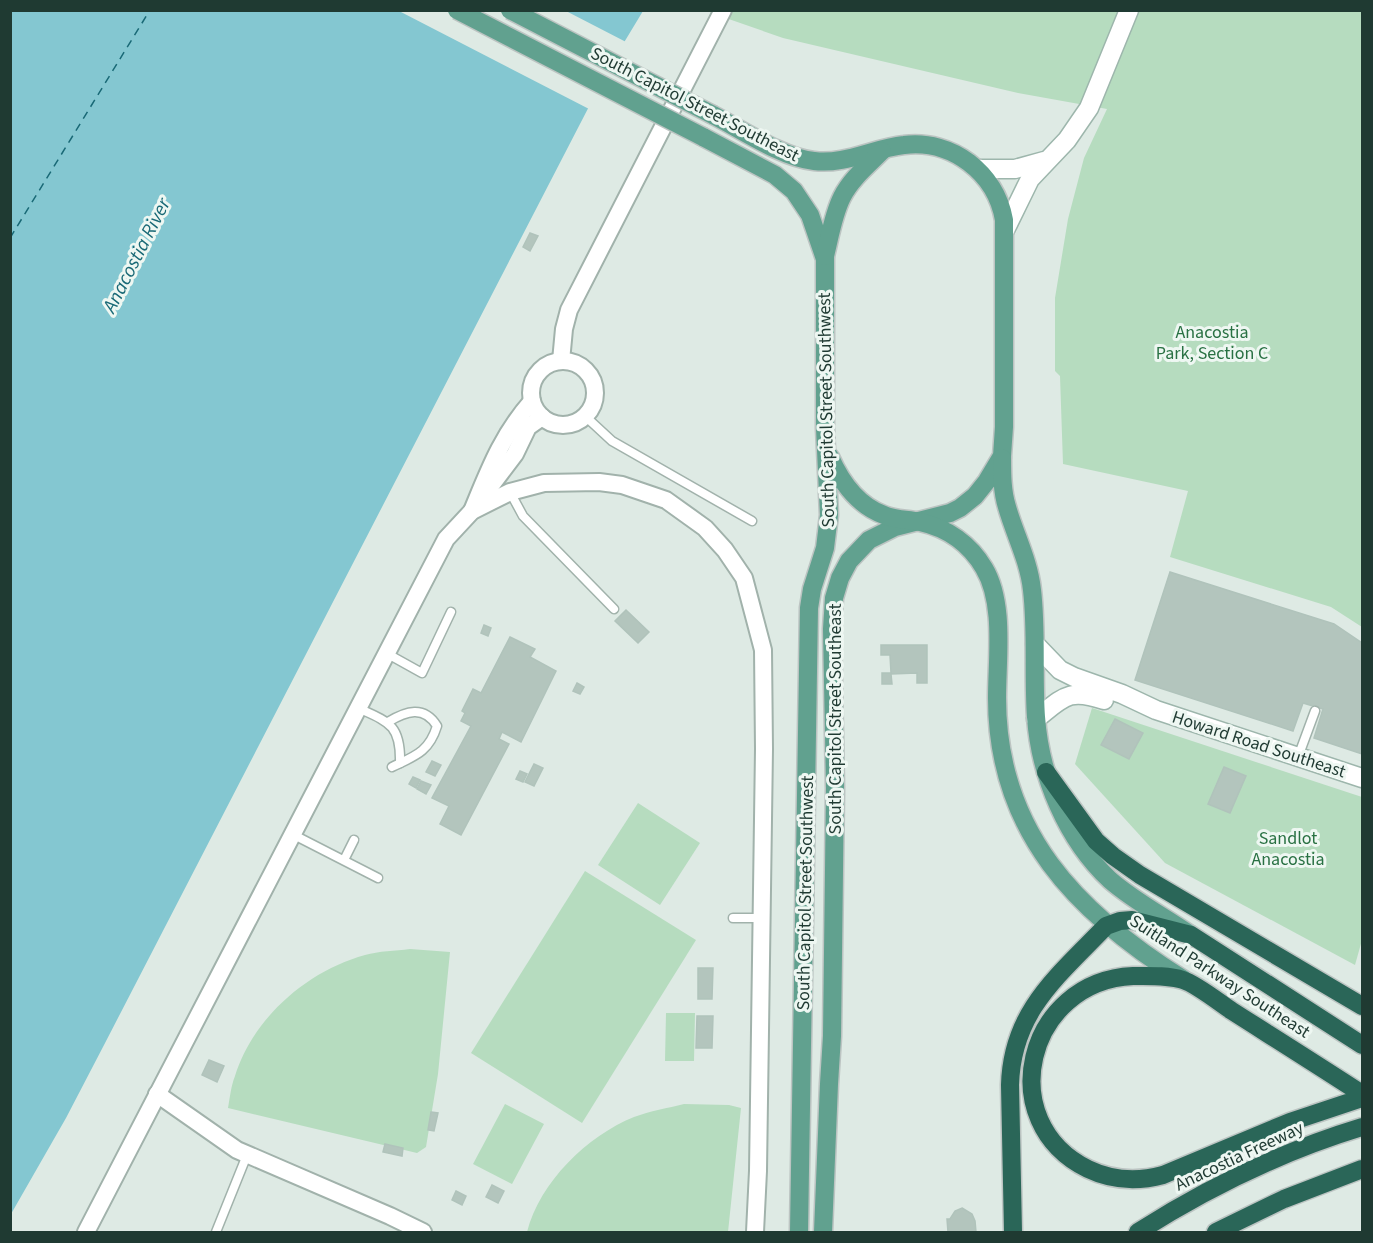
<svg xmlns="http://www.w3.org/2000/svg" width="1373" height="1243" font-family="'Source Sans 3',sans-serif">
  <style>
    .green { fill: #b6dcbf }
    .water { fill: #84c7d1 }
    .pier { fill: #deeae4 }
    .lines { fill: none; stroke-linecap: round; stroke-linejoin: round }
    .ferry { stroke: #196976; stroke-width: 1.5; stroke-dasharray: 8 6; stroke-linecap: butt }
    .building { fill: #b3c5bd; stroke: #b0c3bb; stroke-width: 1.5 }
    .lane-casing { stroke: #a1b2ab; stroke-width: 11 }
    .street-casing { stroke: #a1b2ab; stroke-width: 20 }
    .secondary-casing { stroke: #9db6ac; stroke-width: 21 }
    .primary-casing { stroke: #bcc4c2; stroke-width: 21 }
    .highway-casing { stroke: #bcc4c2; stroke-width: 21 }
    .lane { stroke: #fff; stroke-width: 8 }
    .street { stroke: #fff; stroke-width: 16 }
    .secondary { stroke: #fff; stroke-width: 18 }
    .primary { stroke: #61a18f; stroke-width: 18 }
    .highway { stroke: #2a6658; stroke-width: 18 }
    .primary-bridge-casing { stroke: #bcc4c2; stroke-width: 21; stroke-linecap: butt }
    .primary-bridge { stroke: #61a18f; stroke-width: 18 }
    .labels { text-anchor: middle; stroke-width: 6; stroke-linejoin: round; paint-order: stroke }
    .street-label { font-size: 18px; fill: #1f3a32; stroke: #eef7f2 }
    .park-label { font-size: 18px; fill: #297143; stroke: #eef7f2 }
    .water-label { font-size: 20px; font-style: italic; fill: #196976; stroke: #eef7f2 }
  </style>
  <rect width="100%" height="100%" fill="#deeae4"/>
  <g class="green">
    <path d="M 710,11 L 1362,11 L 1362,627 L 1331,607 L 1170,557 L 1188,491 L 1063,464 L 1060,376 L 1055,371 L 1055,298 L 1068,219 L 1084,158 L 1107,109 L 1018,93 L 783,38 L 720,16 Z"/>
    <path d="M 1092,708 L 1362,797 L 1362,940 L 1355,965 L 1165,863 L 1075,764 Z"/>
    <path d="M 638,803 L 700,843 L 660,905 L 598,865 Z"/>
    <path d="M 585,871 L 696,940 L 582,1123 L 471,1053 Z"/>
    <path d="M 410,949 L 450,952 L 438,1074 L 426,1147 L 417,1153 L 228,1108 C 230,1097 231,1086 235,1076 C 253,1018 307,971 365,955 C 379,951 395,951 410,949 Z"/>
    <path d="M 666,1013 L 695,1013 L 694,1061 L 665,1061 Z"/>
    <path d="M 505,1104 L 544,1124 L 512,1184 L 473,1164 Z"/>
    <path d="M 684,1104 L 729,1105 L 741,1108 L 728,1232 L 527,1232 C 540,1182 587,1136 634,1117 C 650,1111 668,1108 684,1104 Z"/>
  </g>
  <path class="water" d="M 11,11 L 643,11 L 611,64 L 104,1045 L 66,1118 L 11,1214 Z"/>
  <path class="pier" d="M 399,11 L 566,11 L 628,43 L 614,65 L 591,110 Z"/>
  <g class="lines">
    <path class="ferry" d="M 10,238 L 150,10"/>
  </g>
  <g class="building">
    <path d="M 530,233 L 538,236 L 530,251 L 523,247 Z"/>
    <path d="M 1170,572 L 1334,624 L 1362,643 L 1362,754 L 1314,738 L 1323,709 L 1303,703 L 1293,731 L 1135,680 Z"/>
    <path d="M 626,610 L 649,632 L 638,643 L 615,621 Z"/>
    <path d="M 484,625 L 491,628 L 488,636 L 481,633 Z"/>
    <path d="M 510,637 L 535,649 L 530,657 L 556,671 L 521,742 L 502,732 L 499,739 L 509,744 L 461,835 L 440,824 L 449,806 L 432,798 L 471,726 L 461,721 L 465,713 L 462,711 L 473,689 L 481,693 Z"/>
    <path d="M 881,645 L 927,645 L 927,683 L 917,683 L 917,673 L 891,674 L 892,684 L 882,684 L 882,673 L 891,673 L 890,655 L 881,655 Z"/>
    <path d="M 577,683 L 584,687 L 580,694 L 573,691 Z"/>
    <path d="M 1115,719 L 1143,733 L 1129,759 L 1101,745 Z"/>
    <path d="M 432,761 L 441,765 L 435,776 L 426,772 Z"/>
    <path d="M 534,764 L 543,768 L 534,786 L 525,782 Z"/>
    <path d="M 1224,767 L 1246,776 L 1230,813 L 1208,804 Z"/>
    <path d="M 520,771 L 527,774 L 523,782 L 516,779 Z"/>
    <path d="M 413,777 L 420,780 L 416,788 L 409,784 Z"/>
    <path d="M 421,781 L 431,785 L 426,794 L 417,789 Z"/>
    <path d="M 698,968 L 713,968 L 712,999 L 698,999 Z"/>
    <path d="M 697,1016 L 713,1016 L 712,1048 L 696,1048 Z"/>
    <path d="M 209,1060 L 224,1066 L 217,1082 L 202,1075 Z"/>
    <path d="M 431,1112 L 438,1113 L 434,1131 L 428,1130 Z"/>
    <path d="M 385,1144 L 403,1148 L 402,1156 L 383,1152 Z"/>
    <path d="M 492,1185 L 504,1191 L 498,1203 L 486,1197 Z"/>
    <path d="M 456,1191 L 466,1196 L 462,1205 L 452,1200 Z"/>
    <path d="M 962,1208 L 972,1214 L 975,1221 L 976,1232 L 948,1232 L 947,1219 L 950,1219 L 955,1211 Z"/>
  </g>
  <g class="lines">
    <defs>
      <g id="lane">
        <path d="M 585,416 L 612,441 L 752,521"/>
        <path d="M 510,492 L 523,516 L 614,609"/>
        <path d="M 386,653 L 422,673 L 451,612"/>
        <path d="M 358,708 C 389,722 401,725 400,763"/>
        <path d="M 388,722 C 406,711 424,705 437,726 C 429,752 415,756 392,767"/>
        <path d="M 1298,757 L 1315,711"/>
        <path d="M 292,834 L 378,878"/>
        <path d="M 344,860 L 354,840"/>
        <path d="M 733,918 L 762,918"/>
        <path d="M 216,1232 L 247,1155"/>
      </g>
      <g id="street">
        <path d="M 561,361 L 564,329 L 569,310 L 723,10"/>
        <circle cx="563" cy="393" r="32"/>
        <path d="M 487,491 L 515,454 L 528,427 L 542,417"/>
        <path d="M 472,511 C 489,470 502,435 532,401"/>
        <path d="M 157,1094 L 237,1150 L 390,1216 L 423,1232"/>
        <path d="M 86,1232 L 446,539 L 472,511 L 510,492 L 544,483 L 599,482 L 622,485 L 666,500 L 705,528 L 725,550 L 744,578 L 763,650 L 764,749 L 758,1171 L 755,1232"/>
      </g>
      <g id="secondary">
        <path d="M 978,169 L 1015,169 L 1044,161"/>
        <path d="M 1005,230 L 1030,179 L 1067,140 L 1089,108 L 1129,10"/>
        <path d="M 1035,644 L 1060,670 L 1074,677 L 1122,694 L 1156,710 L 1362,778"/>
        <path d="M 1036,719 C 1064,697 1068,688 1104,700"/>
      </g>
      <g id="primary">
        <path d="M 713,115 C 742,130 783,158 814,161 C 845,165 874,148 904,145 C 952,139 996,173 1004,220 L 1004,427 L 1002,456 L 987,481 L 975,496 L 960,508 L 950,513 L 895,527 L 869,540 L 849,561 L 840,578 L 834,598 L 832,629 L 835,788 L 832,1036 L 829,1084 L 823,1232"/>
        <path d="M 703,137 L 775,175 L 794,191 L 810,215 L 825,259 L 825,428 L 829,515 L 825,548 L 812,589 L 809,608 L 799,1232"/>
        <path d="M 825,256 C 830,236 833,215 842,197 C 851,179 868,165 882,151"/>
        <path d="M 830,457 C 841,482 857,505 884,515 C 895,520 908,519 920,522 C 947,528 970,544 984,568 C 1005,603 997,658 997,698 C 997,832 1077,913 1184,980"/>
        <path d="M 1002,458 C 1002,474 1002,491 1007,507 C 1015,535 1029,561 1032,590 C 1037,632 1033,675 1036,717 C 1040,776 1067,840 1110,880 C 1134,901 1163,916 1189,934"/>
      </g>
      <g id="highway">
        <path d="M 1046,772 L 1096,841 L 1113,856 L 1140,875 L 1362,1006"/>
        <path d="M 1362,1094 C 1319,1066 1276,1039 1232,1011 C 1220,1003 1196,984 1183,980 C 1167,975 1148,976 1133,976 C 1026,981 992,1122 1088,1169 C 1113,1181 1137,1182 1163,1175 L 1290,1122 L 1362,1098"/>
        <path d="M 1013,1232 L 1010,1085 C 1012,1011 1058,976 1106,926 L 1120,921 L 1132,920 L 1191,935 L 1362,1045"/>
        <path d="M 1138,1232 C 1207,1188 1283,1151 1362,1127"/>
        <path d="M 1216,1232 L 1284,1199 L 1362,1169"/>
      </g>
    </defs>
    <use href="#lane" class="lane-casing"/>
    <use href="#street" class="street-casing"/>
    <use href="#secondary" class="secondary-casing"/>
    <use href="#primary" class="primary-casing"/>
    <use href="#highway" class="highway-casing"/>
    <use href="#lane" class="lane"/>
    <use href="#street" class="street"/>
    <use href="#secondary" class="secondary"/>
    <use href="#primary" class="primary"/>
    <use href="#highway" class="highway"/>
    <defs>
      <g id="primary-bridge">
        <path d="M 457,10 L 703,137"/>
        <path d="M 510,10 L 713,115"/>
      </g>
    </defs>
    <use href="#primary-bridge" class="primary-bridge-casing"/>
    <use href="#primary-bridge" class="primary-bridge"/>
  </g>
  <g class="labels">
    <g class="street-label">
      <text transform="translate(695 104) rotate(27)" y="6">South Capitol Street Southeast</text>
      <text transform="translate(826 410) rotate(-91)" y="6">South Capitol Street Southwest</text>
      <text transform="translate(835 719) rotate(-90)" y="6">South Capitol Street Southeast</text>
      <text transform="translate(1259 744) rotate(18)" y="6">Howard Road Southeast</text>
      <text transform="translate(805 893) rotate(-89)" y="6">South Capitol Street Southwest</text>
      <text transform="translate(1220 976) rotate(33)" y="6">Suitland Parkway Southeast</text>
      <text transform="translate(1239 1156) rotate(-25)" y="6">Anacostia Freeway</text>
    </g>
    <g class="park-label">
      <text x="1212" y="338">Anacostia<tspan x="1212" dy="21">Park, Section C</tspan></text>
      <text x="1288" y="844">Sandlot<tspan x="1288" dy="21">Anacostia</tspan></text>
    </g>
    <g class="water-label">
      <text transform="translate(136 255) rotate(-63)" y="7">Anacostia River</text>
    </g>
  </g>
  <rect width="1373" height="1243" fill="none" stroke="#1f3a32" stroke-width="24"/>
</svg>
